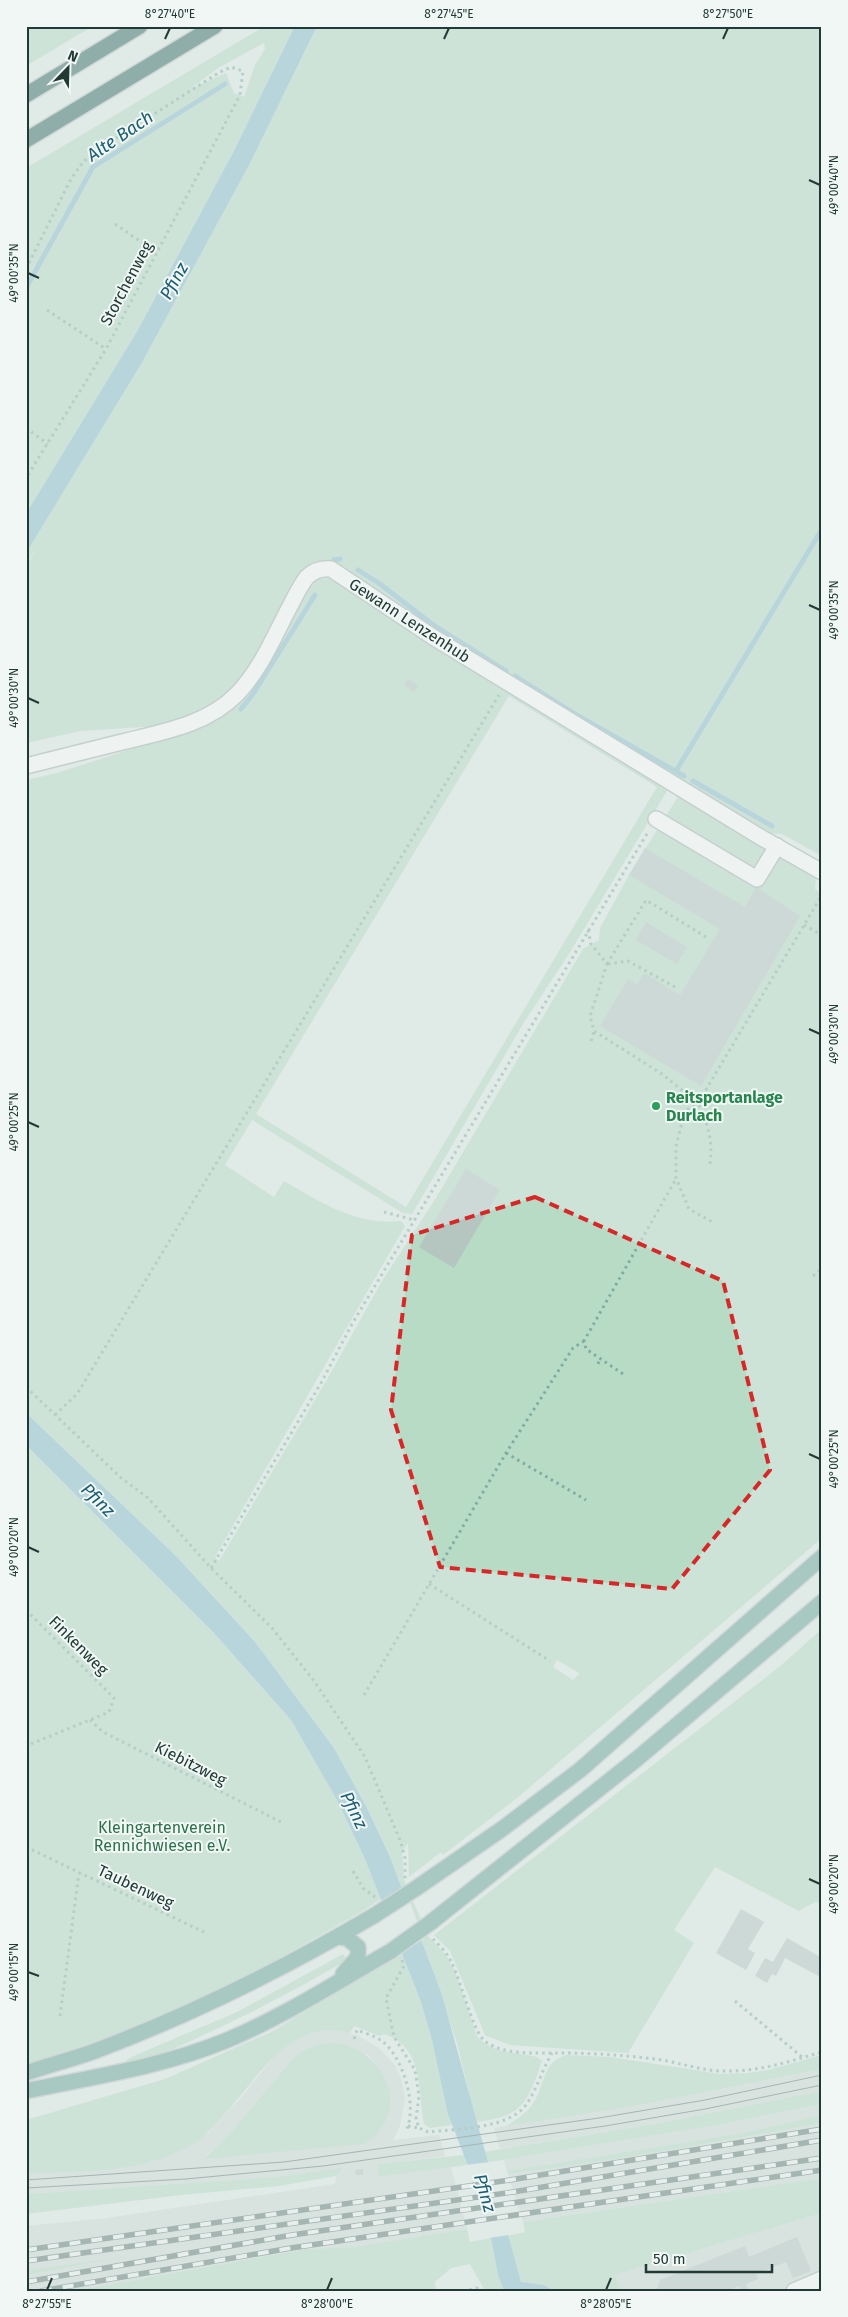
<svg xmlns="http://www.w3.org/2000/svg" width="848" height="2317" font-family="'Fira Sans',sans-serif">
  <style>
    .built { fill: #cedad6; fill-rule: evenodd }
    .green { fill: #b8dbc5; fill-rule: evenodd }
    .water { fill: #88bdcf }
    .pier { fill: #e0eae7 }
    .lines { fill: none; stroke-linecap: round; stroke-linejoin: round }
    .stream { stroke: #88bdcf; stroke-width: 5 }
    .building { fill: #b5c5c0 }
    .minor-casing { stroke: #a3b2ae; stroke-width: 18 }
    .major-casing { stroke: #bcc4c3; stroke-width: 18 }
    .highway-casing { stroke: #bcc4c3; stroke-width: 18 }
    .path { stroke: #80ada3; stroke-width: 3; stroke-dasharray: 2.5 4; stroke-linecap: butt }
    .minor { stroke: #fff; stroke-width: 15 }
    .major { stroke: #659f96; stroke-width: 15 }
    .highway { stroke: #2d665f; stroke-width: 15 }
    .tram { stroke: #5b7671; stroke-width: 1 }
    .rail-casing { stroke: #5b7671; stroke-width: 5.5 }
    .rail { stroke: #f0f7f4; stroke-width: 4; stroke-dasharray: 11; stroke-linecap: butt }
    .major-bridge-casing { stroke: #bcc4c3; stroke-width: 18; stroke-linecap: butt }
    .major-bridge { stroke: #659f96; stroke-width: 15 }
    .marked { fill: none; stroke: #d62828; stroke-width: 4; stroke-dasharray: 10 6; stroke-linejoin: round }
    .ticks { fill: none; stroke: #213a36; stroke-width: 2 }
    .leisure-dot { fill: #2e9e5b; stroke: #f0f7f4; stroke-width: 2 }
    .labels { text-anchor: middle; stroke-width: 4; stroke-linejoin: round; paint-order: stroke }
    .street-label { font-size: 16px; fill: #213a36; stroke: #f0f7f4 }
    .leisure-label { font-size: 16px; font-weight: bold; fill: #27864d; stroke: #f0f7f4; text-anchor: start }
    .park-label { font-size: 16px; fill: #2c704d; stroke: #f0f7f4 }
    .water-label { font-size: 18px; font-style: italic; fill: #1c5d74; stroke: #f0f7f4 }
    .neatline { fill: none; stroke: #213a36; stroke-width: 2 }
    .ticks-label { font-size: 12px; text-anchor: middle; fill: #213a36 }
  </style>
  <rect width="100%" height="100%" fill="#e0eae7"/>
  <g class="built">
    <path d="M 340,2030 L 357,2035 L 379,2048 L 394,2064 L 401,2078 L 405,2097 L 400,2126 L 393,2140 L 439,2135 L 445,2156 L 378,2164 L 379,2177 L 451,2167 L 467,2229 L 353,2247 L 305,2249 L 74,2291 L 26,2291 L 26,2275 L 112,2259 L 26,2270 L 26,2226 L 107,2218 L 335,2184 L 336,2176 L 341,2169 L 277,2177 L 26,2194 L 26,2174 L 114,2169 L 151,2162 L 208,2133 L 239,2100 L 277,2053 L 294,2039 L 315,2031 ZM 367,2054 L 376,2064 L 387,2086 L 204,2158 L 232,2131 L 290,2062 Z"/>
    <path d="M 822,2069 L 822,2091 L 660,2123 L 500,2149 L 494,2128 L 581,2113 L 640,2105 Z"/>
    <path d="M 822,2104 L 822,2115 L 742,2133 L 507,2171 L 504,2160 L 723,2124 Z"/>
    <path d="M 822,2123 L 822,2178 L 523,2222 L 508,2174 L 719,2142 Z"/>
    <path d="M 822,2213 L 822,2291 L 621,2291 L 614,2275 Z"/>
  </g>
  <g class="green">
    <path d="M 26,26 L 93,26 L 26,66 Z"/>
    <path d="M 265,26 L 822,26 L 822,856 L 782,834 L 768,833 L 746,823 L 393,605 C 378,593 344,561 325,561 C 315,561 308,567 301,574 L 256,659 L 236,687 L 193,719 L 158,726 L 81,731 L 26,743 L 26,566 L 38,546 L 26,564 L 26,168 ZM 264,43 L 265,49 L 255,65 L 244,97 L 234,93 L 226,73 L 190,89 L 218,68 Z"/>
    <path d="M 328,578 L 336,580 L 670,786 L 572,949 L 523,1024 L 412,1214 L 403,1213 L 252,1120 L 225,1165 L 274,1197 L 284,1181 C 320,1202 357,1226 401,1221 L 405,1226 L 215,1557 L 219,1561 L 325,1383 L 382,1281 L 436,1198 L 583,949 L 599,940 L 600,928 L 629,875 L 679,795 L 816,878 L 815,889 L 822,893 L 822,1538 L 517,1798 L 443,1855 L 441,1852 L 409,1877 L 408,1843 L 402,1852 L 404,1880 L 428,1936 L 446,1955 L 455,1971 L 477,2036 C 492,2054 516,2052 537,2057 L 542,2061 C 527,2104 523,2116 476,2122 L 457,2043 L 424,1947 L 390,1857 L 367,1808 L 334,1748 L 255,1642 L 176,1556 L 36,1423 L 26,1430 L 26,780 L 57,773 L 193,729 L 214,717 L 309,584 L 316,579 ZM 509,696 L 657,787 L 406,1207 L 256,1114 ZM 557,1660 L 579,1673 L 579,1674 L 573,1680 L 553,1667 Z"/>
    <path d="M 26,1445 L 213,1632 L 291,1720 L 337,1800 L 365,1859 L 381,1899 L 361,1912 L 232,1985 L 108,2037 L 26,2064 Z"/>
    <path d="M 822,1629 L 822,1904 L 815,1902 L 799,1911 L 715,1867 L 674,1930 L 694,1943 L 628,2053 L 510,2045 L 485,2035 L 450,1951 L 434,1935 L 779,1667 Z"/>
    <path d="M 343,1954 L 347,1960 C 277,2001 206,2036 131,2067 L 126,2060 L 136,2055 L 237,2012 Z"/>
    <path d="M 403,1954 L 421,2002 L 432,2040 L 452,2125 L 430,2128 L 424,2124 C 418,2090 424,2047 384,2034 L 380,2036 L 354,2026 L 350,2033 C 275,2011 243,2117 186,2148 C 138,2174 79,2171 26,2174 L 26,2120 L 165,2079 L 273,2031 L 386,1962 L 387,1963 Z"/>
    <path d="M 336,2043 C 376,2048 408,2095 379,2131 C 375,2136 369,2140 365,2144 L 204,2159 L 232,2131 L 290,2062 L 302,2051 L 319,2044 Z"/>
    <path d="M 567,2055 L 611,2057 L 720,2074 L 748,2073 L 768,2070 L 822,2055 L 822,2069 L 640,2105 L 506,2126 C 517,2119 529,2112 535,2100 C 546,2081 543,2061 567,2055 Z"/>
    <path d="M 822,2091 L 822,2104 L 723,2124 L 504,2160 L 487,2162 L 484,2152 L 660,2123 Z"/>
    <path d="M 822,2115 L 822,2123 C 718,2142 613,2161 508,2174 L 507,2171 L 742,2133 Z"/>
    <path d="M 464,2155 L 467,2165 L 379,2177 L 377,2164 Z"/>
    <path d="M 342,2168 L 336,2176 L 279,2186 L 181,2195 L 26,2214 L 26,2194 L 277,2177 Z"/>
    <path d="M 822,2178 L 822,2213 L 615,2275 L 621,2291 L 555,2291 L 544,2285 L 521,2283 L 507,2236 L 525,2232 L 523,2222 Z"/>
    <path d="M 467,2229 L 470,2242 L 491,2238 L 498,2275 L 504,2291 L 485,2291 L 470,2264 L 451,2268 L 435,2282 L 436,2291 L 74,2291 L 305,2249 L 353,2247 Z"/>
    <path d="M 125,2257 L 26,2275 L 26,2270 Z"/>
  </g>
  <g class="water">
    <path d="M 295,26 L 317,26 L 249,165 L 141,364 L 26,553 L 26,514 L 138,330 L 233,153 Z"/>
    <path d="M 26,1413 L 176,1556 L 255,1642 L 334,1748 L 367,1808 L 390,1857 L 442,1995 L 521,2282 L 544,2285 L 555,2291 L 504,2291 L 498,2275 L 491,2238 L 465,2158 L 448,2114 L 432,2040 L 421,2002 L 365,1859 L 337,1800 L 291,1720 L 213,1632 L 26,1445 Z"/>
  </g>
  <g class="pier">
    <path d="M 404,1887 L 424,1939 L 400,1954 L 379,1903 Z"/>
    <path d="M 490,2162 L 509,2235 L 488,2238 L 465,2165 Z"/>
  </g>
  <g class="lines">
    <g class="stream">
      <path d="M 26,288 L 93,167 L 225,84"/>
      <path d="M 334,560 L 340,559"/>
      <path d="M 358,570 L 380,584 L 432,624 L 506,671"/>
      <path d="M 515,676 L 580,717 L 684,776"/>
      <path d="M 241,709 L 253,694 L 315,595"/>
      <path d="M 676,771 L 822,529"/>
      <path d="M 693,781 L 772,826"/>
    </g>
  </g>
  <g class="building">
    <path d="M 408,679 L 418,685 L 414,692 L 404,685 Z"/>
    <path d="M 645,848 L 745,907 L 756,887 L 800,916 L 701,1086 L 600,1026 L 628,979 L 637,984 L 644,973 L 680,995 L 720,929 L 629,875 Z"/>
    <path d="M 646,922 L 687,947 L 677,964 L 636,940 Z"/>
    <path d="M 466,1169 L 500,1190 L 454,1268 L 419,1247 Z"/>
    <path d="M 741,1909 L 764,1922 L 748,1949 L 755,1953 L 746,1970 L 716,1953 Z"/>
    <path d="M 787,1938 L 822,1958 L 822,1978 L 785,1958 L 776,1976 L 772,1974 L 767,1983 L 755,1976 L 765,1958 L 773,1962 Z"/>
    <path d="M 363,2169 L 363,2175 L 356,2175 L 355,2170 Z"/>
    <path d="M 797,2237 L 811,2271 L 793,2278 L 786,2262 L 756,2274 L 758,2279 L 746,2284 L 749,2291 L 741,2291 L 739,2286 L 728,2291 L 656,2291 L 660,2280 L 745,2246 L 749,2257 Z"/>
  </g>
  <g class="lines">
    <defs>
      <g id="minor">
        <path d="M 26,766 C 58,758 90,750 122,742 C 162,732 207,725 237,694 C 260,670 273,639 288,610 C 294,599 299,587 307,577 C 314,570 322,568 331,569 L 433,637 L 762,838 L 822,872"/>
        <path d="M 656,819 L 757,879 L 777,846"/>
        <path d="M 794,2291 L 822,2279"/>
      </g>
      <g id="major">
        <path d="M 415,1889 L 502,1829 L 580,1770 L 822,1557"/>
        <path d="M 430,1923 L 638,1758 L 822,1602"/>
        <path d="M 338,1937 L 347,1938 L 358,1947 L 358,1957 L 343,1974"/>
        <path d="M 26,2073 C 49,2065 73,2059 95,2051 C 193,2014 285,1968 375,1915"/>
        <path d="M 26,2091 C 93,2077 161,2067 225,2041 C 283,2017 337,1982 391,1951"/>
      </g>
      <g id="highway">
        <path d="M 26,95 L 140,26"/>
        <path d="M 26,140 L 215,26"/>
      </g>
    </defs>
    <use href="#minor" class="minor-casing"/>
    <use href="#major" class="major-casing"/>
    <use href="#highway" class="highway-casing"/>
    <g class="path">
      <path d="M 115,224 L 156,252"/>
      <path d="M 26,269 L 71,179 L 83,162 L 104,146 L 220,72 L 231,67 L 243,71 L 240,95 L 106,349 L 26,478"/>
      <path d="M 47,310 L 106,349"/>
      <path d="M 26,428 L 48,444"/>
      <path d="M 804,925 L 822,935"/>
      <path d="M 588,930 L 591,944 L 607,964 L 590,1016 L 594,1031 L 662,1074 L 698,1103 L 685,1111 L 676,1146 L 676,1178 L 689,1209 L 714,1223"/>
      <path d="M 607,964 L 646,900 L 706,937"/>
      <path d="M 608,964 L 628,961 L 677,988"/>
      <path d="M 591,1041 L 594,1031"/>
      <path d="M 710,1164 C 713,1140 708,1125 698,1103 L 822,895"/>
      <path d="M 384,1212 L 414,1220"/>
      <path d="M 813,1276 L 822,1269"/>
      <path d="M 598,1364 L 600,1359"/>
      <path d="M 623,1374 L 586,1349 L 584,1341 L 676,1179"/>
      <path d="M 26,1387 L 120,1477 L 148,1498 L 211,1568 L 272,1628 L 314,1681 L 365,1757 L 400,1840 L 405,1858 L 405,1879"/>
      <path d="M 55,1415 L 77,1394 L 499,695"/>
      <path d="M 506,1453 L 586,1500"/>
      <path d="M 211,1568 L 321,1383 L 352,1324 L 648,832"/>
      <path d="M 429,1584 L 550,1661"/>
      <path d="M 26,1610 L 114,1698 L 109,1712 L 26,1746"/>
      <path d="M 364,1695 L 506,1453 L 573,1348 L 584,1341"/>
      <path d="M 90,1720 L 103,1732 L 283,1823"/>
      <path d="M 26,1847 L 208,1934"/>
      <path d="M 353,1871 L 363,1888 L 375,1897"/>
      <path d="M 433,1939 C 437,1943 442,1948 446,1953 C 460,1971 471,2032 486,2042 C 504,2055 535,2053 556,2053 C 592,2053 627,2055 662,2060 C 685,2064 706,2072 729,2071 C 761,2071 791,2061 822,2052"/>
      <path d="M 402,1960 L 404,1966 L 386,1998 L 394,2037 L 415,2070 L 419,2096 L 416,2119 L 419,2128 L 428,2132 C 456,2129 508,2129 526,2105 C 537,2089 542,2070 552,2053"/>
      <path d="M 735,2001 L 802,2057"/>
      <path d="M 60,2016 L 79,1873"/>
      <path d="M 354,2039 L 357,2030 C 365,2033 375,2036 382,2041 C 403,2057 417,2104 407,2129"/>
      <path d="M 408,2126 L 419,2128"/>
      <path d="M 463,2291 L 477,2288 L 479,2291"/>
    </g>
    <use href="#minor" class="minor"/>
    <use href="#major" class="major"/>
    <use href="#highway" class="highway"/>
    <g class="tram">
      <path d="M 26,2180 L 284,2162 L 599,2118 L 705,2100 L 822,2075"/>
      <path d="M 26,2188 L 186,2179 L 323,2166 L 605,2126 L 705,2109 L 822,2085"/>
    </g>
    <defs>
      <g id="rail">
        <path d="M 26,2250 L 510,2180 L 822,2129"/>
        <path d="M 26,2261 L 513,2192 L 822,2140"/>
        <path d="M 26,2282 L 292,2235 L 822,2158"/>
        <path d="M 41,2291 L 291,2248 L 822,2170"/>
      </g>
    </defs>
    <use href="#rail" class="rail-casing"/>
    <use href="#rail" class="rail"/>
    <defs>
      <g id="major-bridge">
        <path d="M 375,1915 L 415,1889"/>
        <path d="M 391,1951 L 430,1923"/>
      </g>
    </defs>
    <use href="#major-bridge" class="major-bridge-casing"/>
    <use href="#major-bridge" class="major-bridge"/>
  </g>
  <path d="M0 0H848V2317H0ZM 535,1197 L 723,1281 L 770,1470 L 672,1589 L 440,1567 L 391,1410 L 412,1235 Z" fill="#e0eae7" fill-opacity=".55" fill-rule="evenodd"/>
  <path class="marked" d="M 535,1197 L 723,1281 L 770,1470 L 672,1589 L 440,1567 L 391,1410 L 412,1235 Z"/>
  <path class="ticks" d="M 165,39 L 170,28M 444,39 L 449,28M 723,39 L 728,28M 809,180 L 820,185M 28,273 L 39,278M 809,605 L 820,610M 28,698 L 39,703M 809,1029 L 820,1034M 28,1122 L 39,1127M 809,1454 L 820,1459M 28,1547 L 39,1552M 809,1879 L 820,1884M 28,1972 L 39,1976M 47,2290 L 52,2278M 327,2290 L 332,2278M 606,2290 L 611,2278"/>
  <circle class="leisure-dot" cx="656" cy="1106" r="5"/>
  <g class="labels">
    <g class="street-label">
      <text transform="translate(126 283) rotate(-62)" y="6">Storchenweg</text>
      <text transform="translate(410 620) rotate(33)" y="6">Gewann Lenzenhub</text>
      <text transform="translate(79 1645) rotate(45)" y="6">Finkenweg</text>
      <text transform="translate(191 1763) rotate(27)" y="6">Kiebitzweg</text>
      <text transform="translate(136 1886) rotate(25)" y="6">Taubenweg</text>
    </g>
    <g class="leisure-label">
      <text x="666" y="1103">Reitsportanlage<tspan x="666" dy="18">Durlach</tspan></text>
    </g>
    <g class="park-label">
      <text x="162" y="1833">Kleingartenverein<tspan x="162" dy="18">Rennichwiesen e.V.</tspan></text>
    </g>
    <g class="water-label">
      <text transform="translate(120 136) rotate(-34)" y="6">Alte Bach</text>
      <text transform="translate(174 281) rotate(-61)" y="6">Pfinz</text>
      <text transform="translate(98 1500) rotate(45)" y="6">Pfinz</text>
      <text transform="translate(354 1810) rotate(64)" y="6">Pfinz</text>
      <text transform="translate(485 2193) rotate(74)" y="6">Pfinz</text>
    </g>
  </g>
  <rect width="848" height="2317" fill="none" stroke="#f0f7f4" stroke-width="55"/>
  <g transform="translate(68 68) rotate(23)" stroke="#f0f7f4" stroke-width="4" paint-order="stroke">
  <path d="M0-4L9 19L0 12L-9 19Z" fill="#213a36"/>
  <text y="-8" font-size="14" font-weight="bold" text-anchor="middle" fill="#213a36">N</text>
  </g>
  <path d="M646 2264v8h126v-8" fill="none" stroke="#213a36" stroke-width="2.5"/>
  <text x="653" y="2264" font-size="15" fill="#213a36" stroke="#f0f7f4" stroke-width="4" paint-order="stroke">50 m</text>
  <rect x="28" y="28" width="792" height="2262" class="neatline"/>
  <g class="ticks-label">
    <text x="170" y="18">8°27'40"E</text>
    <text x="449" y="18">8°27'45"E</text>
    <text x="728" y="18">8°27'50"E</text>
    <text transform="translate(834 185) rotate(-90)" y="4">49°00'40"N</text>
    <text transform="translate(14 273) rotate(-90)" y="4">49°00'35"N</text>
    <text transform="translate(834 610) rotate(-90)" y="4">49°00'35"N</text>
    <text transform="translate(14 698) rotate(-90)" y="4">49°00'30"N</text>
    <text transform="translate(834 1034) rotate(-90)" y="4">49°00'30"N</text>
    <text transform="translate(14 1122) rotate(-90)" y="4">49°00'25"N</text>
    <text transform="translate(834 1459) rotate(-90)" y="4">49°00'25"N</text>
    <text transform="translate(14 1547) rotate(-90)" y="4">49°00'20"N</text>
    <text transform="translate(834 1884) rotate(-90)" y="4">49°00'20"N</text>
    <text transform="translate(14 1972) rotate(-90)" y="4">49°00'15"N</text>
    <text x="47" y="2308">8°27'55"E</text>
    <text x="327" y="2308">8°28'00"E</text>
    <text x="606" y="2308">8°28'05"E</text>
  </g>
</svg>
